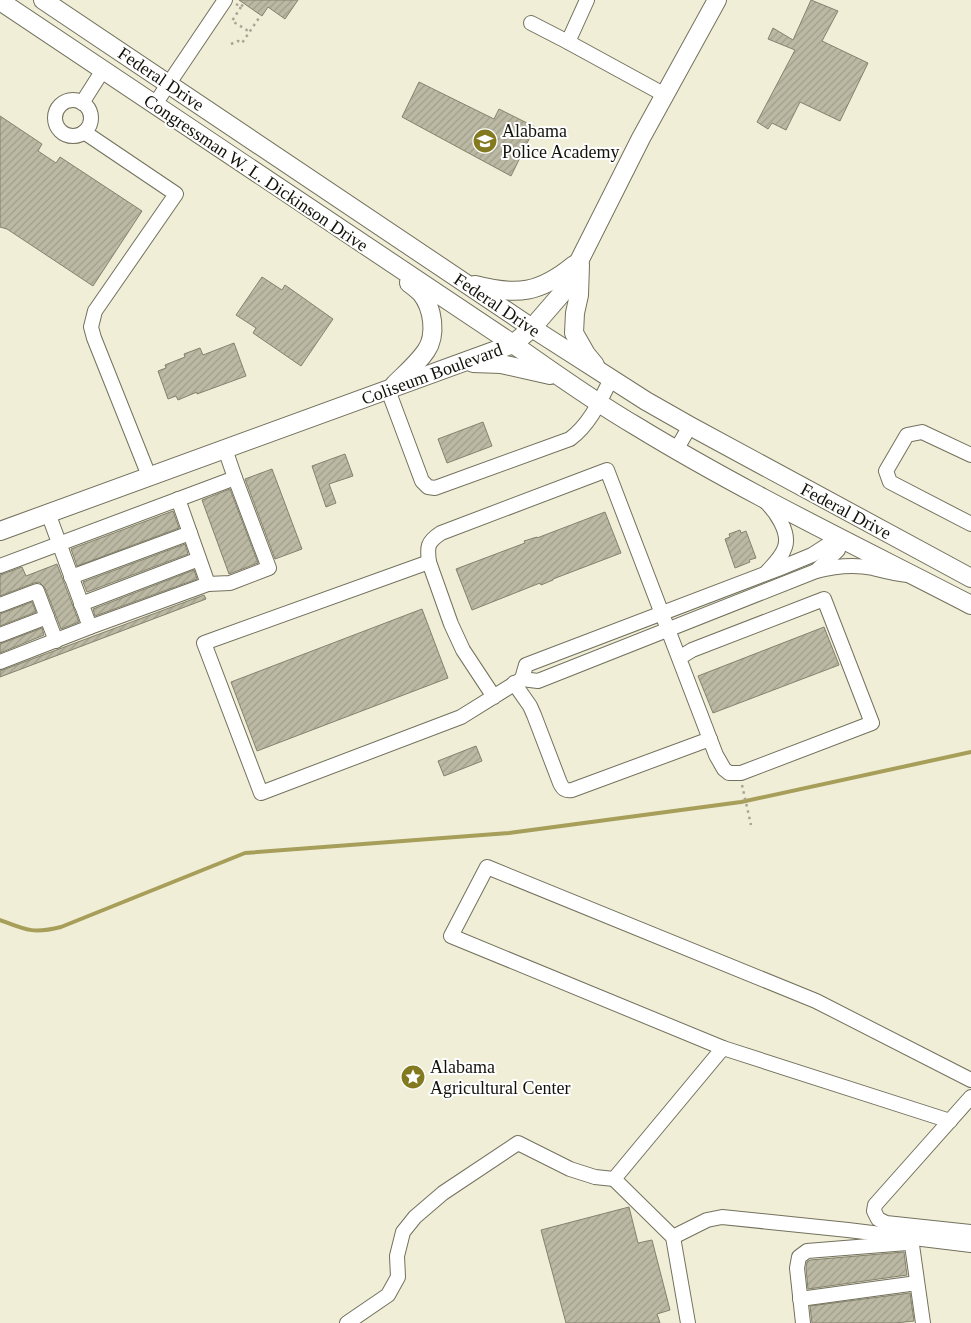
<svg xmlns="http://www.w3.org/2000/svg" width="971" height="1323" font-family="'Times New Roman',serif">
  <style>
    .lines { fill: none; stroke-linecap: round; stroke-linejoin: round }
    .stream { stroke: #a69e59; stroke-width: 4 }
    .building { fill: url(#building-hatch); stroke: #84826e }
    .minor-casing { stroke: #73715d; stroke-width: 16 }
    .major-casing { stroke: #73715d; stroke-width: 20 }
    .path { stroke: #a7a693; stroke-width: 2.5; stroke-dasharray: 2.5 4; stroke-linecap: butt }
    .minor { stroke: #fff; stroke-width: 14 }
    .major { stroke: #fff; stroke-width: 18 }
    .labels { text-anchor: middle; stroke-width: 4; stroke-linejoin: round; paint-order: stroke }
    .street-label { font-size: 18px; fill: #13120a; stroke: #fff }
    .poi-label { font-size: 18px; fill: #13120a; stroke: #fff; text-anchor: start }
  </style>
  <defs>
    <pattern id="building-hatch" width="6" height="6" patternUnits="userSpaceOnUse" patternTransform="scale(1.25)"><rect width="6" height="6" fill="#bbb9a3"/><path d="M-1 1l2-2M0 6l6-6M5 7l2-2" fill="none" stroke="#a09e8b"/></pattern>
  </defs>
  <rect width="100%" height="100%" fill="#f0eed7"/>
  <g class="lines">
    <path class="stream" d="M 0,920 C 26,930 33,934 61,927 L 245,853 L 509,833 L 741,802 L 971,752"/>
  </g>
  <g class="building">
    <path d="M 239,0 L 298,0 L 285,19 L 268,7 L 262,16 Z"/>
    <path d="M 811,0 L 838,11 L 822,41 L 868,63 L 840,121 L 800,102 L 786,130 L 772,123 L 768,129 L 757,122 L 795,50 L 768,39 L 773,28 L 793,40 Z"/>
    <path d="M 419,82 L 494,119 L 499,109 L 535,127 L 511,176 L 402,117 Z"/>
    <path d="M 0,116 L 42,144 L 38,151 L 56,163 L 60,157 L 142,211 L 93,286 L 7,229 L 0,227 Z"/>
    <path d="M 262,277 L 282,290 L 285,285 L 333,319 L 301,366 L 253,333 L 256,328 L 236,315 Z"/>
    <path d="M 234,343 L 246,376 L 197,394 L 197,392 L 178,400 L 176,396 L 168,399 L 158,371 L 166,368 L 165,365 L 185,357 L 184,354 L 200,348 L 203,355 Z"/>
    <path d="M 483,422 L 492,446 L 447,463 L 438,439 Z"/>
    <path d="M 345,454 L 353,476 L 329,484 L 336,503 L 326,507 L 312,466 Z"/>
    <path d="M 272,469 L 302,549 L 275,559 L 245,479 Z"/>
    <path d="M 230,489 L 258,563 L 229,574 L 202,500 Z"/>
    <path d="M 173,511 L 179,528 L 77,566 L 71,549 Z"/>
    <path d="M 605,512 L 621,553 L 553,579 L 553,580 L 541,585 L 540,583 L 472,610 L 456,569 L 525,543 L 524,541 L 537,537 L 537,538 Z"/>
    <path d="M 740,530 L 741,533 L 746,531 L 756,558 L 749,560 L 750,562 L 735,568 L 725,539 L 730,537 L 729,534 Z"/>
    <path d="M 185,544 L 188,554 L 87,592 L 83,582 Z"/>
    <path d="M 57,564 L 79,622 L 61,629 L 45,588 L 39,582 L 34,583 L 0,596 L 0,575 L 22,567 L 26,576 Z"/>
    <path d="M 194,570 L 197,579 L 95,616 L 93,609 Z"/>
    <path d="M 204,595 L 206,599 L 0,677 L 0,671 Z"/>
    <path d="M 32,602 L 36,612 L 0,626 L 0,614 Z"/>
    <path d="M 422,609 L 448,678 L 257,751 L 231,682 Z"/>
    <path d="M 824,627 L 839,665 L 713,713 L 698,676 Z"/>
    <path d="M 42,628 L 44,635 L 0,653 L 0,644 Z"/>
    <path d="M 476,746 L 482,761 L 444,776 L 438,761 Z"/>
    <path d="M 629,1207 L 638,1243 L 652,1240 L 670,1310 L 657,1314 L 660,1323 L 566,1323 L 541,1230 Z"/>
    <path d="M 904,1252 L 907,1275 L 808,1289 L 806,1268 L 807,1262 L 810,1260 Z"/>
    <path d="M 910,1293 L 914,1321 L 895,1323 L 812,1323 L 810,1306 Z"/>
  </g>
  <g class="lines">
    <defs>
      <g id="minor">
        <path d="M 587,0 L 568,42 L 665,95"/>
        <path d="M 531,23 L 568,42"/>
        <circle cx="73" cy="118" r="18"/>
        <path d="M 82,103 L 103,70"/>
        <path d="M 155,104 L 225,0"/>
        <path d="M 84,132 L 176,194 L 95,311 L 91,327 L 94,338 L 149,476"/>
        <path d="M 388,390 L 422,481 L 428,487 L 435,488 L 570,439 C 590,424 600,401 611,379"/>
        <path d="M 676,450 L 690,426"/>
        <path d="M 971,455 L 922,432 L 907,435 L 886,471 L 890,482 L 971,524"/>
        <path d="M 766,502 C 776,512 790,532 785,547 C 782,557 773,565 766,573"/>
        <path d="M 48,513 L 90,627 L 208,584 L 178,499"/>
        <path d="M 429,562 C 427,547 427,542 441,533 L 607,470 L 716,755 L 724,769 L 729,773 L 741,773 L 872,723 L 824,599 L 692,650 L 679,658"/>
        <path d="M 0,566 L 235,478 L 225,449"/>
        <path d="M 816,571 C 835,566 853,564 873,568 C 885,571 896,574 908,575"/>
        <path d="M 71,577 L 190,533"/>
        <path d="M 208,584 L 230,583 L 269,568 L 235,478"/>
        <path d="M 81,604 L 199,559"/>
        <path d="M 0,605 L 37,591 L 56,641"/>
        <path d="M 0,635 L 47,617"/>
        <path d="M 0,662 L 90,627"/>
        <path d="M 522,679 L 538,681 L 816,571 L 838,550 L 840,537"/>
        <path d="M 514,683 L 530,706 L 534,715 L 560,783 C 563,789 565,791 572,790 L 710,739"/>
        <path d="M 494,697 L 463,650 L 451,624 L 429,562 L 204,643 L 261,793 L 461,717 L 522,679 L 526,665 L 778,569 L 812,555 L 840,537"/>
        <path d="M 971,1097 L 875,1205 L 874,1211 L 878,1219 L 886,1223 L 971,1232"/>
        <path d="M 950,1121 L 723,1048 L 451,936 L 487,867 L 816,1001 L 971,1080"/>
        <path d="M 614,1179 L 723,1048"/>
        <path d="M 673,1237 L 707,1220 L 722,1217 L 848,1230 L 971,1245"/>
        <path d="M 911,1238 L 923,1323"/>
        <path d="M 800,1299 L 917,1283"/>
        <path d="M 347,1323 L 388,1295 L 398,1277 L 397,1256 L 403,1232 L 415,1217 L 443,1193 L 518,1143 L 570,1169 L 595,1177 L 614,1179 L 673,1237 L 688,1323"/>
        <path d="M 803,1323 L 797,1268 L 799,1257 L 807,1251 L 907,1243"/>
      </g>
      <g id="major">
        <path d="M 43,0 L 532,328 L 646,401 L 690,426 L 971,578"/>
        <path d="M 0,1 L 513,344 C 553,372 593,401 636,426 C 744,492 859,547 971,605"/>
        <path d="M 580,265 L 579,295 L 575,313 L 574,333 L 586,354 L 595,365"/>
        <path d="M 475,285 C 517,296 540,293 574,265"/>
        <path d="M 473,363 L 501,364 L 550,375"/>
        <path d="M 394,385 C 405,374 417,364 426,351 C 437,335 433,308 421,293 C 417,289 413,286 409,283"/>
        <path d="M 0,531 L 513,344 L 532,328 L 564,291 L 641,138 L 717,0"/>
      </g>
    </defs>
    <use href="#minor" class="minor-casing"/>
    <use href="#major" class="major-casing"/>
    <g class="path">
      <path d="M 236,4 L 241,7 L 246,0"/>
      <path d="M 241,7 L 232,21 L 250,32"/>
      <path d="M 231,44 L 238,41 L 242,43 L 261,15"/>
      <path d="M 742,785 L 751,825"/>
    </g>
    <use href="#minor" class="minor"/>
    <use href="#major" class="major"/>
  </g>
  <defs>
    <symbol id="school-disc" viewBox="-11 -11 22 22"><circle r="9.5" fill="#83791e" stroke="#fff"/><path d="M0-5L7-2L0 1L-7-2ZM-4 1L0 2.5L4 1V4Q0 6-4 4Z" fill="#fff"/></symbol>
    <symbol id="sight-disc" viewBox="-11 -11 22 22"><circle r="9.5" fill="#83791e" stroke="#fff"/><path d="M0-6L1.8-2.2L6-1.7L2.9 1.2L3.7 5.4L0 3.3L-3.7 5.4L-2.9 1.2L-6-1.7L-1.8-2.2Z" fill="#fff"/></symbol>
  </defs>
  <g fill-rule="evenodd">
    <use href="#school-disc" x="471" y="127" width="28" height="28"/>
    <use href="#sight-disc" x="399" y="1063" width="28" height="28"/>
  </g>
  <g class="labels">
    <g class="street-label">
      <text transform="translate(161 79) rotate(34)" y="6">Federal Drive</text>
      <text transform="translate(256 173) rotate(34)" y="6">Congressman W. L. Dickinson Drive</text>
      <text transform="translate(497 305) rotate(34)" y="6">Federal Drive</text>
      <text transform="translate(432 374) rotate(-20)" y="6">Coliseum Boulevard</text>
      <text transform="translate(846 511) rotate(28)" y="6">Federal Drive</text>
    </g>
    <g class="poi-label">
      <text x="502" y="137">Alabama<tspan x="502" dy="21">Police Academy</tspan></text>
      <text x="430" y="1073">Alabama<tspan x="430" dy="21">Agricultural Center</tspan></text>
    </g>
  </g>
</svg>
